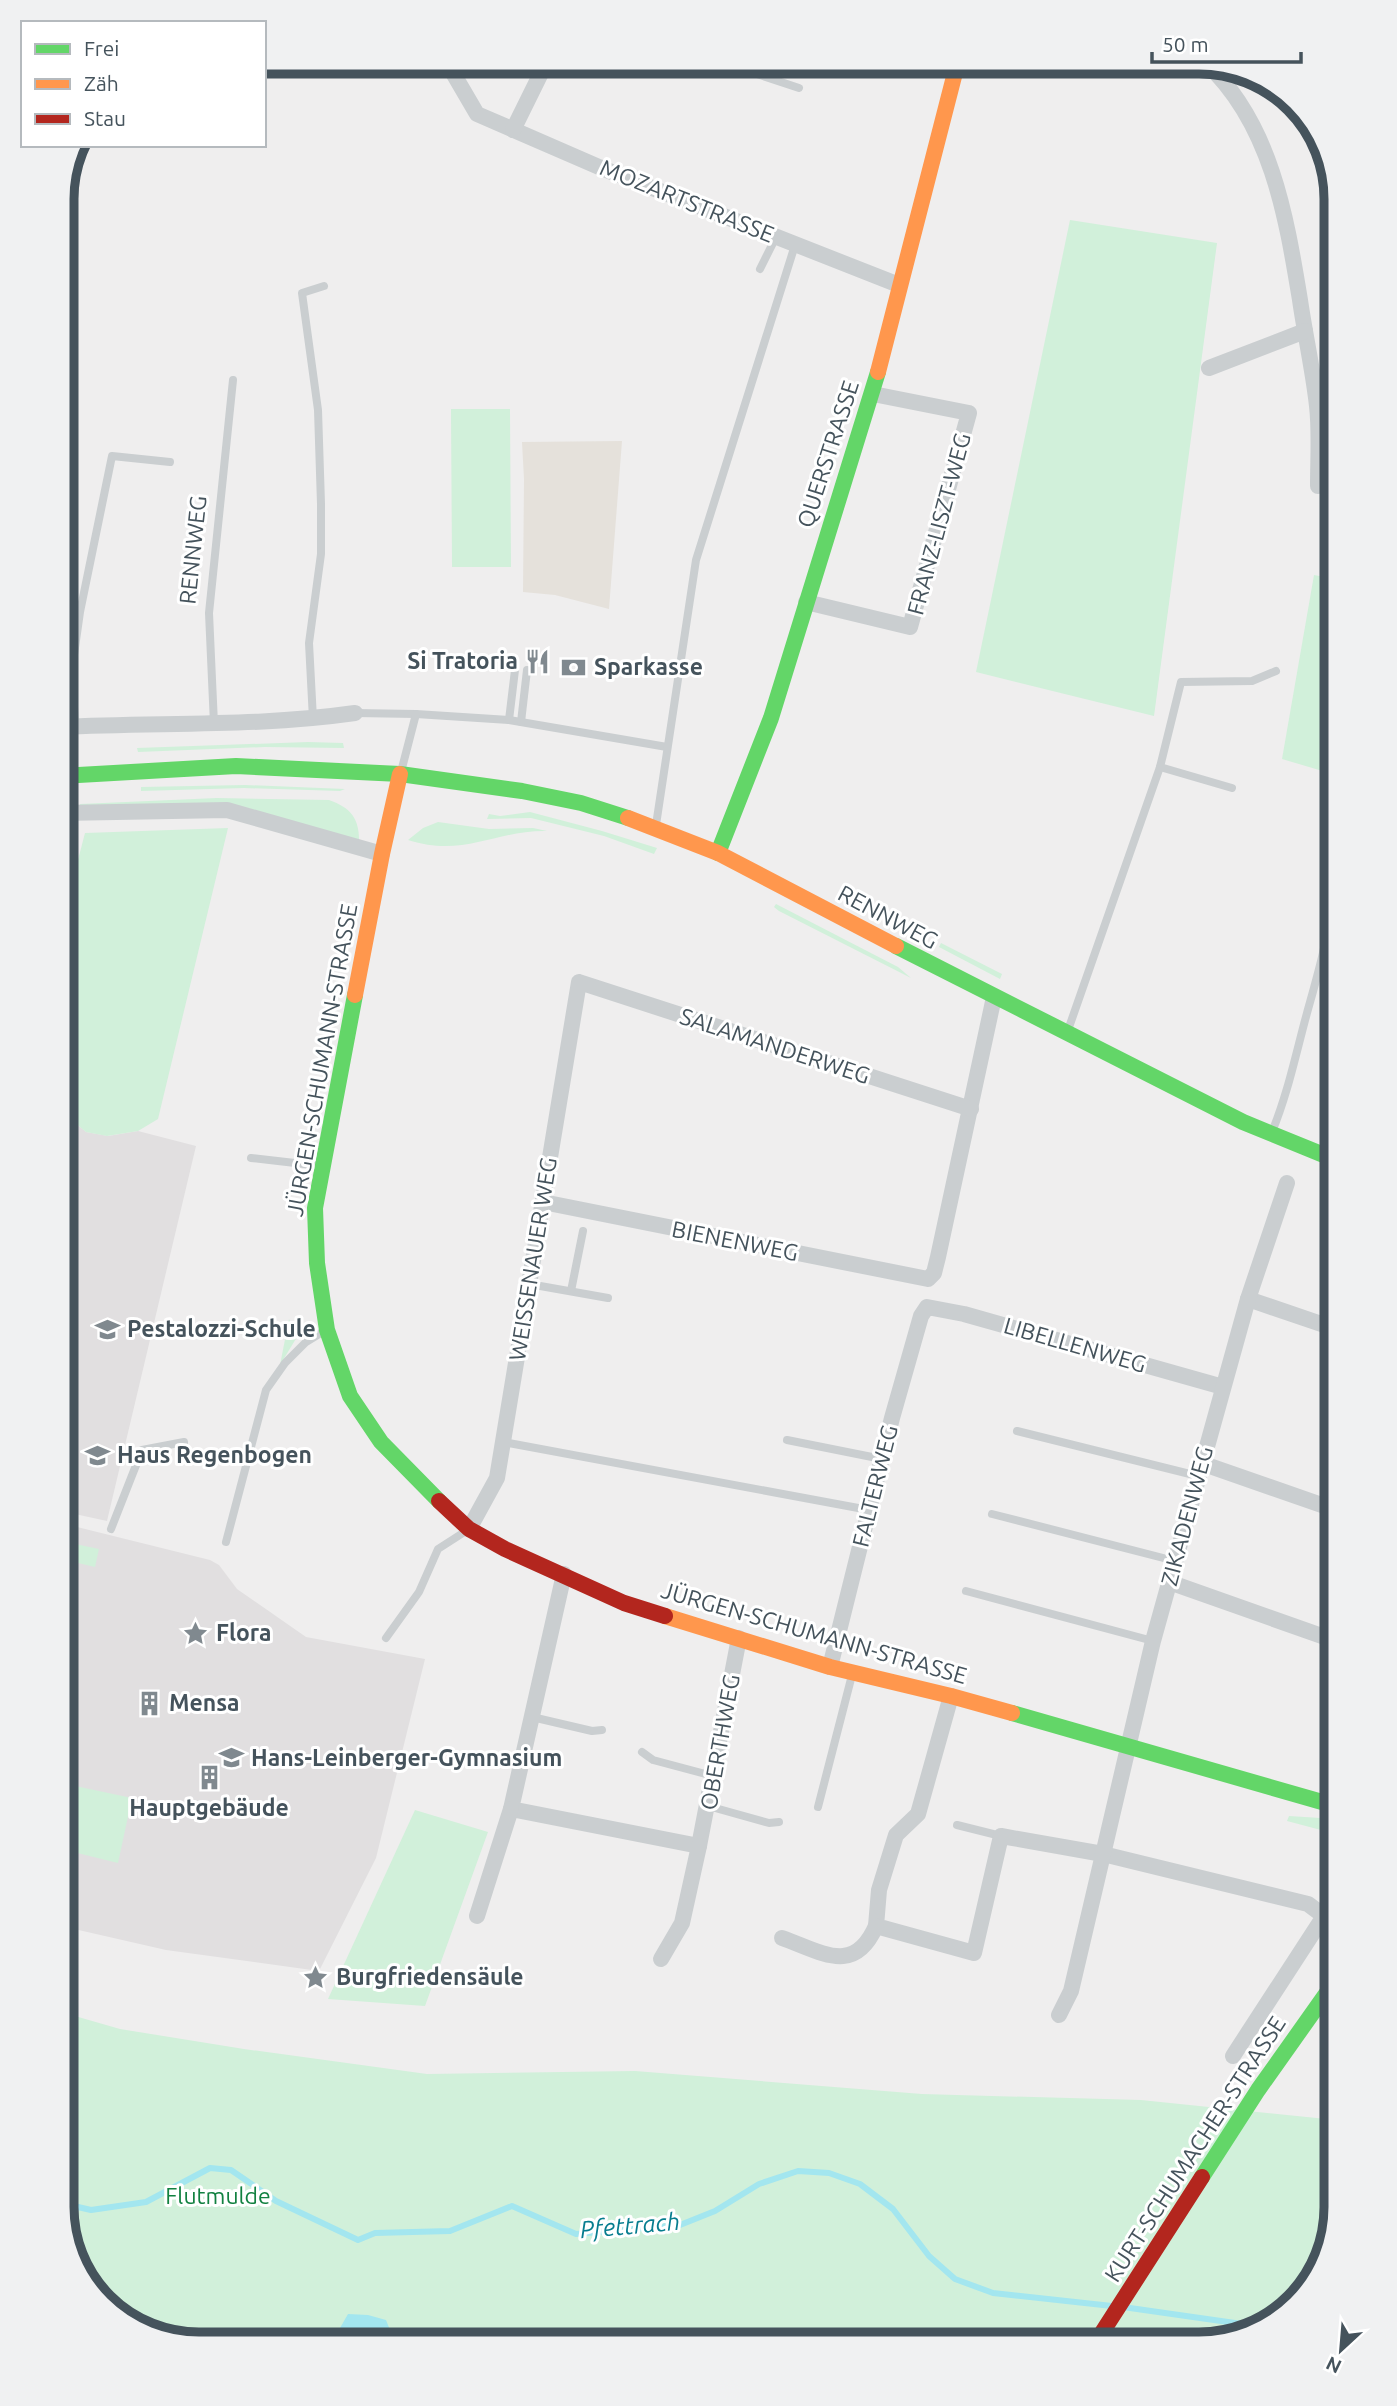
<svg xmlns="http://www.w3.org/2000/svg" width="1397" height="2406" font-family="Ubuntu,sans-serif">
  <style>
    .commercial { fill: #e5e1db }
    .education { fill: #e1dfe0 }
    .green { fill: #d1f0da }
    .water { fill: #a3e6ef }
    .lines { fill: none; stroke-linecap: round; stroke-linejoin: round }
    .stream { stroke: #a3e6ef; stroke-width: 6 }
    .lane { stroke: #caced0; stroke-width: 8 }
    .street { stroke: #caced0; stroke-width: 16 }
    .fast { stroke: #63d668; stroke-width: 16 }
    .slow { stroke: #ff974d; stroke-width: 16 }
    .jam { stroke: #b3261e; stroke-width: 16 }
    .labels { text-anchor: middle; stroke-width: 6; stroke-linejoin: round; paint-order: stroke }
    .street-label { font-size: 23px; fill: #45535c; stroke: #fff }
    .poi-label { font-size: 23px; font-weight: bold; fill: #45535c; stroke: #fff; text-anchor: start }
    .park-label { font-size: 23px; fill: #128141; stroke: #fff }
    .water-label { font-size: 24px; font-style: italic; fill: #077d8f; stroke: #fff }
    .rim { fill: none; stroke: #45535c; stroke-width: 9 }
  </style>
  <rect width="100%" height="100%" fill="#efeeee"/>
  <path class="commercial" d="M 622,441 L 609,609 L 555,595 L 523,592 L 524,479 L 522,442 Z"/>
  <g class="education">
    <path d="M 61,1111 L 86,1132 L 108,1136 L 138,1131 L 196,1146 L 107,1521 L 61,1511 Z"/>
    <path d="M 61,1523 L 210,1560 L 219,1565 L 237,1589 L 306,1637 L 425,1659 L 376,1858 L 319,1971 L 166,1950 L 61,1926 Z"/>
  </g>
  <g class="green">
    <path d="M 1070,220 L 1217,243 L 1154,716 L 976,672 Z"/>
    <path d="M 451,409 L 510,409 L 511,567 L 452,567 Z"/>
    <path d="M 1314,575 L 1336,579 L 1336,775 L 1282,759 Z"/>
    <path d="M 308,742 L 343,743 L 344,748 L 265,747 L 138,752 L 137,748 Z"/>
    <path d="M 245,785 L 345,789 L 340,791 L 244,788 L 141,791 L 141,787 Z"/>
    <path d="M 217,798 L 329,800 C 352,808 360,820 359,844 L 247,809 L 81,811 L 80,804 Z"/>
    <path d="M 530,812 L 602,831 L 657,848 L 654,854 L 604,836 L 531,818 L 487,819 L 489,814 L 500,816 Z"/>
    <path d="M 438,822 L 489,829 L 533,828 L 547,831 C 495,830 464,858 408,840 L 423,828 Z"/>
    <path d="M 228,828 L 158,1119 L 138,1131 L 107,1136 L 86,1132 L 61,1111 L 61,925 L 85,833 Z"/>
    <path d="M 776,904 L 898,967 L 911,978 L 779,911 L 774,907 Z"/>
    <path d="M 941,943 L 1002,974 L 1000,979 L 939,947 Z"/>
    <path d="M 289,1319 L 297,1337 L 280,1365 Z"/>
    <path d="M 61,1541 L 99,1549 L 95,1567 L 61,1559 Z"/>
    <path d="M 61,1783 L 132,1798 L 118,1863 L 61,1849 Z"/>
    <path d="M 415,1810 L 488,1832 L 425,2006 L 328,1999 Z"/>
    <path d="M 1289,1816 L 1336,1819 L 1336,1834 L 1287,1821 Z"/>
    <path d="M 61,2012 L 120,2029 L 244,2049 L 427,2074 L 635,2071 L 922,2094 L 1141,2100 L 1336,2120 L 1336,2208 L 1313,2283 L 1259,2331 L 1198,2345 L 190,2344 L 123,2322 L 75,2268 L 61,2207 Z"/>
  </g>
  <path class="water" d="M 348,2314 L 368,2315 L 386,2320 L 392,2335 L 387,2343 L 368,2344 L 348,2340 L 340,2328 Z"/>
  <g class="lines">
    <g class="stream">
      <path d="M 61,2201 L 65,2204 L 91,2210 L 146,2202 L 210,2168 L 231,2170 L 276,2201 L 358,2240 L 375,2233 L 450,2231 L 512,2206 L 576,2234 L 680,2225 L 715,2211 L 759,2184 L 798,2171 L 829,2173 L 860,2184 L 893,2209 L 929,2256 L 955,2279 L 993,2293 L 1112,2306"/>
      <path d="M 1123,2307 L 1263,2327"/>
    </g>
    <g class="lane">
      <path d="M 718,61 L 799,88"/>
      <path d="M 760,269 L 776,237"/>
      <path d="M 355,713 L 416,714 L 509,720 L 667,747"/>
      <path d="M 313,719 L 309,643 L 321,554 L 321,504 L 318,410 L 302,293 L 324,286"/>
      <path d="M 509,720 L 515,670"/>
      <path d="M 521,722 L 527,670"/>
      <path d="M 214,724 L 209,613 L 233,380"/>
      <path d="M 75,726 L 72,669 L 80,612 L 112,456 L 170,462"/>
      <path d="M 1160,767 L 1232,788"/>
      <path d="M 401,772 L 416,714"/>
      <path d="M 656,825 L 696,560 L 795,245"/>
      <path d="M 1067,1033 L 1160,767 L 1181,682 L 1252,681 L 1276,671"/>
      <path d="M 1272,1132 C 1288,1093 1296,1053 1307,1013 C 1317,977 1328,941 1331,903"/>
      <path d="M 251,1158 L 321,1166"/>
      <path d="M 529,1284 L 608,1298"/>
      <path d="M 571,1291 L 583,1231"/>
      <path d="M 1017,1431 L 1198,1476"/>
      <path d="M 787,1440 L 882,1459"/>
      <path d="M 503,1442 L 869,1510"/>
      <path d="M 992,1514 L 1175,1561"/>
      <path d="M 111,1529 L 142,1450 L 184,1442"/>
      <path d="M 226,1542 L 266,1390 L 285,1363 L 306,1342 L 324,1331"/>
      <path d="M 966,1591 L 1153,1641"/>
      <path d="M 386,1638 L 419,1592 L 438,1549 L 466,1531"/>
      <path d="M 532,1717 L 592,1731 L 602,1730"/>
      <path d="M 642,1752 L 653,1760 L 713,1776"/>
      <path d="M 708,1806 L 769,1823 L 779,1822"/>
      <path d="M 818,1807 L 852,1675"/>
      <path d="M 957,1825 L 1001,1836"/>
    </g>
    <g class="street">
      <path d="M 446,61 L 477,114 L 599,167 L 899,285"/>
      <path d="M 1205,62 C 1271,123 1286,215 1300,300 C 1305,335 1313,370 1317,406 C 1320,432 1318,459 1318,486"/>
      <path d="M 513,130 L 547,61"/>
      <path d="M 1209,368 L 1305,331"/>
      <path d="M 806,602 L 910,627 L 969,413 L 873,394"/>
      <path d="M 61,727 C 159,722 257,727 355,713"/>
      <path d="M 61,813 L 227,810 L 382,854"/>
      <path d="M 543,1202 L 928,1279 L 934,1273 L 938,1257 L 994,997"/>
      <path d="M 1248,1299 L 1336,1329"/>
      <path d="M 1201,1463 L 1336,1510"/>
      <path d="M 469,1529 L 497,1478 L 579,982 L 971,1109"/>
      <path d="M 564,1574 L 511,1809 L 699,1846 L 739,1638"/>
      <path d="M 1169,1582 L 1336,1641"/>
      <path d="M 830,1667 L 892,1418 L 921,1316 L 927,1307 L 964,1314 L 1223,1387"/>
      <path d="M 951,1696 L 918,1814 L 896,1835 L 879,1890 L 876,1926 L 974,1953 L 1001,1836 L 1103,1854 L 1308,1904 L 1324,1916 L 1233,2056"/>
      <path d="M 477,1916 L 511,1809"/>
      <path d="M 782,1938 C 822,1952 854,1976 876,1926"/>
      <path d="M 661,1959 L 682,1923 L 699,1846"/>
      <path d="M 1059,2015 L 1071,1991 L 1153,1641 L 1248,1299 L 1287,1183"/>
    </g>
    <g class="fast">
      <path d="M 61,776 L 236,766 L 400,774 L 522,791 L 581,803 L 628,818"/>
      <path d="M 718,853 L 771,718 L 878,372"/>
      <path d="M 896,946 L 1243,1122 L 1336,1160"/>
      <path d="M 355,995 L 315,1208 L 317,1263 L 327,1330 L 350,1396 L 381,1442 L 439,1501"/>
      <path d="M 1012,1713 L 1336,1806"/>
      <path d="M 1202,2177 L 1258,2090 L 1336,1980"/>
    </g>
    <g class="slow">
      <path d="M 878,372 L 958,61"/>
      <path d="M 628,818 L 718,853 L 896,946"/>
      <path d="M 355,995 L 382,854 L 400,774"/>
      <path d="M 665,1616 L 830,1667 L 951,1696 L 1012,1713"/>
    </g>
    <g class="jam">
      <path d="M 439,1501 L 469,1529 L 505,1549 L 624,1603 L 665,1616"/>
      <path d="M 1094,2345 L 1202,2177"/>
    </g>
  </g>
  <defs>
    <symbol id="restaurant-bare" viewBox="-9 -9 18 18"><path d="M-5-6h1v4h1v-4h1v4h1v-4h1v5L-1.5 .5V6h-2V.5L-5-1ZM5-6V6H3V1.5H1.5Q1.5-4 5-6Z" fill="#80898f" stroke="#fff" stroke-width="2.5" paint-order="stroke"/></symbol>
    <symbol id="bank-bare" viewBox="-9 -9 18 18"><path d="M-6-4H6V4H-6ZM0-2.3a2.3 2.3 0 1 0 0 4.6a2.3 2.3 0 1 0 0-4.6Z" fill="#80898f" stroke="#fff" stroke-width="2.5" paint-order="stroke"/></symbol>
    <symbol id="school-bare" viewBox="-9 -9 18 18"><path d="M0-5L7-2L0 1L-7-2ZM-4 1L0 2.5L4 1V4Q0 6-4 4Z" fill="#80898f" stroke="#fff" stroke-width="2.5" paint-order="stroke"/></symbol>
    <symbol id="sight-bare" viewBox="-9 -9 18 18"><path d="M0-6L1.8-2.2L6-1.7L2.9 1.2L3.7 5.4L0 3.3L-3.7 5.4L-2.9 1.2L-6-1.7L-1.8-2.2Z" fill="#80898f" stroke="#fff" stroke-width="2.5" paint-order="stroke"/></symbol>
    <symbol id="building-bare" viewBox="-9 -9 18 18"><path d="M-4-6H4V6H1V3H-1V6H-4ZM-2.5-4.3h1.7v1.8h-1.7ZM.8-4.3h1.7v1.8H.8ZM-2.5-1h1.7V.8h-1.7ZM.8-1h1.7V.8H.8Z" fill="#80898f" stroke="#fff" stroke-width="2.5" paint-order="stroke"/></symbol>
  </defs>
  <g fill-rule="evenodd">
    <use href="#restaurant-bare" x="520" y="644" width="35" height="35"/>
    <use href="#bank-bare" x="556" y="650" width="35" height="35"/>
    <use href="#school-bare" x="90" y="1312" width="35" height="35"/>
    <use href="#school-bare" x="80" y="1438" width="35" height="35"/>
    <use href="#sight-bare" x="178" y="1616" width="35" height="35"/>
    <use href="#building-bare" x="132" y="1686" width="35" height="35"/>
    <use href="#school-bare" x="214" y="1740" width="35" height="35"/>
    <use href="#building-bare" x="192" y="1760" width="35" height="35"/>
    <use href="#sight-bare" x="298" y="1960" width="35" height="35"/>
  </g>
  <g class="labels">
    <g class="street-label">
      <text transform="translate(687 201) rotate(22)" y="8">MOZARTSTRASSE</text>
      <text transform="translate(828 454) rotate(-72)" y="8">QUERSTRASSE</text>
      <text transform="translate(939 524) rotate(-75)" y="8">FRANZ-LISZT-WEG</text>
      <text transform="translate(193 550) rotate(-84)" y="8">RENNWEG</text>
      <text transform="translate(888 917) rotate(28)" y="8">RENNWEG</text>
      <text transform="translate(775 1046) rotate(18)" y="8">SALAMANDERWEG</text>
      <text transform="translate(322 1060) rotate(-80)" y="8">JÜRGEN-SCHUMANN-STRASSE</text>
      <text transform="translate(735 1241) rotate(11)" y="8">BIENENWEG</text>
      <text transform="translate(533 1259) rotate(-81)" y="8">WEISSENAUER WEG</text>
      <text transform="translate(1075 1345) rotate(16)" y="8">LIBELLENWEG</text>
      <text transform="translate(875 1486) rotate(-76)" y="8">FALTERWEG</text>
      <text transform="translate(1187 1516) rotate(-75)" y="8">ZIKADENWEG</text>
      <text transform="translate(814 1633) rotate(16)" y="8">JÜRGEN-SCHUMANN-STRASSE</text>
      <text transform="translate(720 1742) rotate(-80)" y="8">OBERTHWEG</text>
      <text transform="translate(1195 2149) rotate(-57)" y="8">KURT-SCHUMACHER-STRASSE</text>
    </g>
    <g class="poi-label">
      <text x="518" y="669" text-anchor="end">Si Tratoria</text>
      <text x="594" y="675">Sparkasse</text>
      <text x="127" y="1337">Pestalozzi-Schule</text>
      <text x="117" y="1463">Haus Regenbogen</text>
      <text x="216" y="1641">Flora</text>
      <text x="169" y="1711">Mensa</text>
      <text x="251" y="1766">Hans-Leinberger-Gymnasium</text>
      <text x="209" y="1816" text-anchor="middle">Hauptgebäude</text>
      <text x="336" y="1985">Burgfriedensäule</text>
    </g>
    <g class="park-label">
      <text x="218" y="2204">Flutmulde</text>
    </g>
    <g class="water-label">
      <text transform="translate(630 2226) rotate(-5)" y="8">Pfettrach</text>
    </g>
  </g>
  <path d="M0 0H1397V2406H0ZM199 74H1199A125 125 0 0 1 1324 199V2207A125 125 0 0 1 1199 2332H199A125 125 0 0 1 74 2207V199A125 125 0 0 1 199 74Z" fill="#f0f1f2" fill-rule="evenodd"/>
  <path class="rim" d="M199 74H1199A125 125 0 0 1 1324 199V2207A125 125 0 0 1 1199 2332H199A125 125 0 0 1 74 2207V199A125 125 0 0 1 199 74Z"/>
  <rect x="21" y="21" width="245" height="126" fill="#ffffff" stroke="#b5babe" stroke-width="2"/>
  <rect x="35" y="44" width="35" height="10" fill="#63d668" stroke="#b5babe" stroke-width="2"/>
  <text x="84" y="56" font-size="21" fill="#45535c">Frei</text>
  <rect x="35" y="79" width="35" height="10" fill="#ff974d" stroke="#b5babe" stroke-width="2"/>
  <text x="84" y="91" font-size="21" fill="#45535c">Zäh</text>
  <rect x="35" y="114" width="35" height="10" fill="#b3261e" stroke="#b5babe" stroke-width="2"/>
  <text x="84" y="126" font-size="21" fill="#45535c">Stau</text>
  <g transform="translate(1341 2350) rotate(206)" stroke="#ffffff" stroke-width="5" paint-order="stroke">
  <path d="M0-5L12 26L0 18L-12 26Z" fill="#45535c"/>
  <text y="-10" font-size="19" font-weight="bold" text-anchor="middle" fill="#45535c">N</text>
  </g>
  <path d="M1152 52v10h149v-10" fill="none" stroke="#45535c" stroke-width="3.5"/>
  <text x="1162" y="52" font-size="21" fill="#45535c" stroke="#ffffff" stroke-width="5" paint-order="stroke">50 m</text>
</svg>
